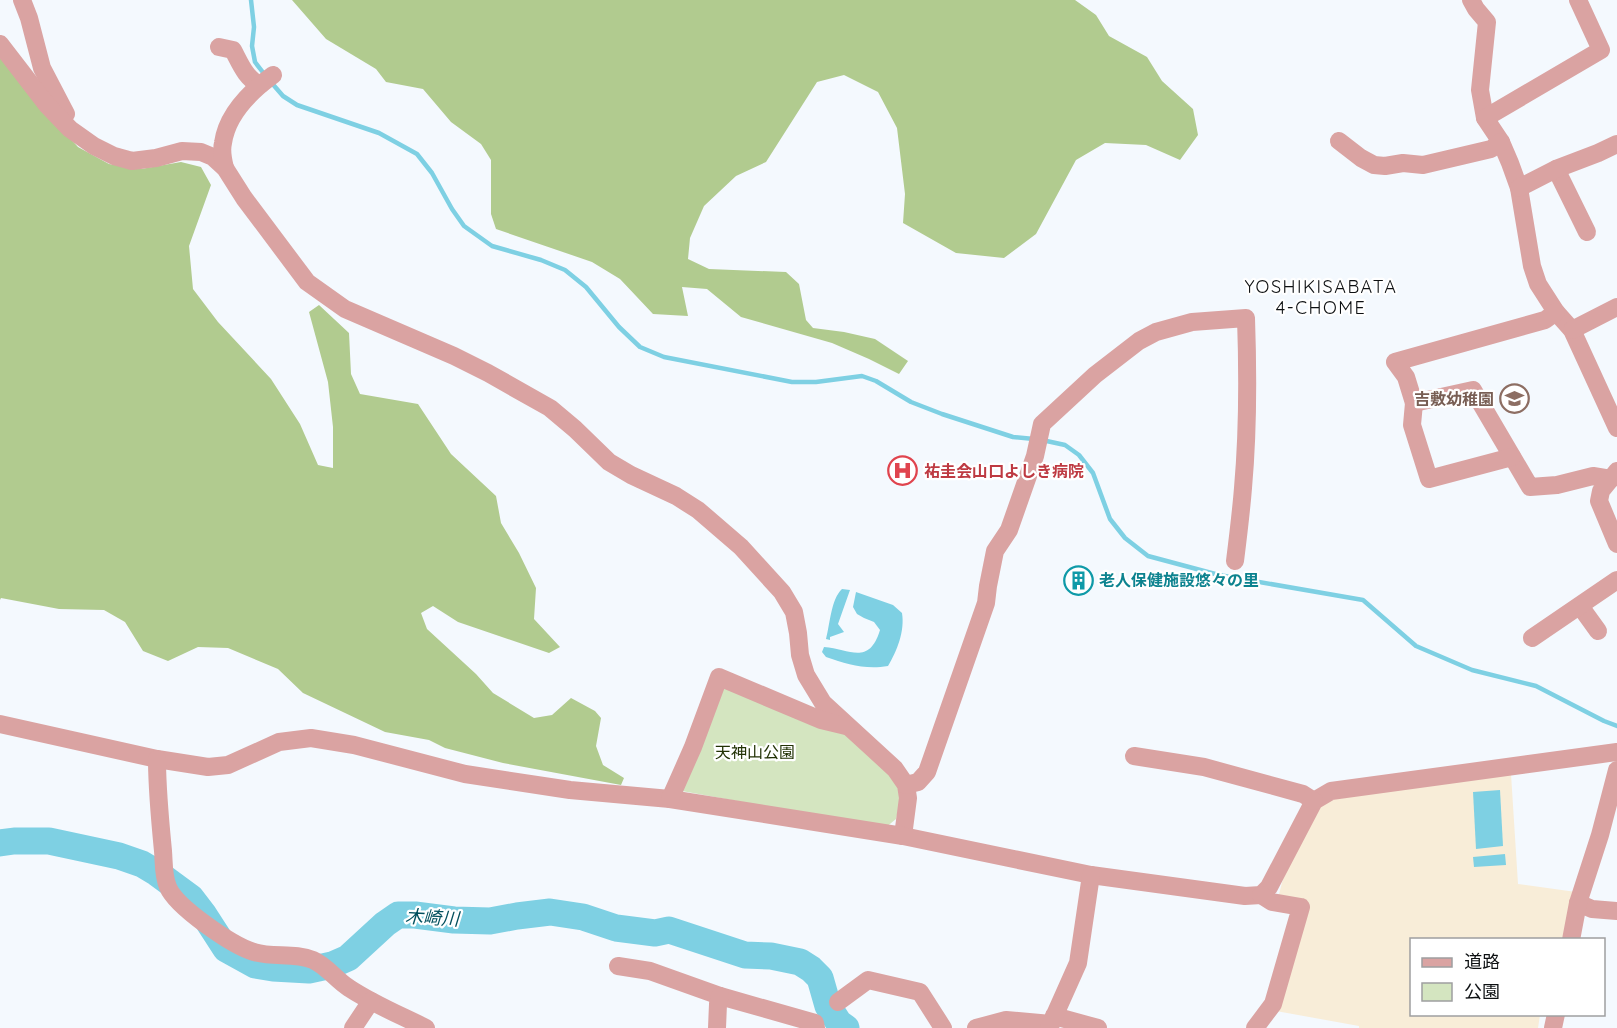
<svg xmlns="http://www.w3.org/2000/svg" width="1617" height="1028" font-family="Quicksand,'Noto Sans JP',sans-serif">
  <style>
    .commercial { fill: #f8edd8 }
    .green { fill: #d4e5c0 }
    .forest { fill: #b1cb8f }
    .water { fill: #7ed0e3 }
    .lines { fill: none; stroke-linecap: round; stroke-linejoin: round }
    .stream { stroke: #7ed0e3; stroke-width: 4.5 }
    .river { stroke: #7ed0e3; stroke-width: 27 }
    .minor { stroke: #daa3a2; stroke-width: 18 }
    .labels { text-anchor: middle; stroke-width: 4.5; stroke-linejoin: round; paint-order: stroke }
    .education-label { font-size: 16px; font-weight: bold; fill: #785e54; stroke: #fff; text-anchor: end }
    .health-label { font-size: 16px; font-weight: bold; fill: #be3a42; stroke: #fff; text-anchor: start }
    .culture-label { font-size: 16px; font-weight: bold; fill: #0d838f; stroke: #fff; text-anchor: start }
    .park-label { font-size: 16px; fill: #223205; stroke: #fff }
    .neighbourhood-label { font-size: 18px; letter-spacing: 1.5px; fill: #0d1012; stroke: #fff }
    .water-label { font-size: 18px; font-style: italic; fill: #014f5d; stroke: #fff }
  </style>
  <rect width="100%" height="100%" fill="#f4f9fe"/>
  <path class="commercial" d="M 1511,774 L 1518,884 L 1576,892 L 1562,939 L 1412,940 L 1412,1014 L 1540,1015 L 1538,1028 L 1359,1028 L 1359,1026 L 1276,1011 L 1308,902 L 1278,898 L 1284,875 L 1318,808 L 1328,800 Z"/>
  <path class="green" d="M 722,684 L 845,730 L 899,780 L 902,795 L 896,819 L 885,828 L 682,791 Z"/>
  <g class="forest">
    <path d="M 292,0 L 1075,0 L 1096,15 L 1109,36 L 1147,57 L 1162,81 L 1193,109 L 1198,135 L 1180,160 L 1146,145 L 1105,143 L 1076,160 L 1036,234 L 1004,258 L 956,253 L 903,223 L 905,194 L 897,128 L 878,92 L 844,75 L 817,82 L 766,162 L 736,176 L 704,206 L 690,238 L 688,259 L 709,269 L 786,272 L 799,284 L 806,320 L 813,328 L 844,332 L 875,339 L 908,361 L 899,374 L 869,359 L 832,343 L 741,317 L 707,289 L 682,287 L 688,316 L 653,314 L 620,279 L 592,262 L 496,229 L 491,214 L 491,160 L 481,144 L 451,122 L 423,89 L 386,82 L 376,69 L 326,39 Z"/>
    <path d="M 0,55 L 32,96 L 78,147 L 109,164 L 141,169 L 181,162 L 201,167 L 211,185 L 189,246 L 193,289 L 218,322 L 271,379 L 300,424 L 318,465 L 333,468 L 333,427 L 328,382 L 309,312 L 319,305 L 349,333 L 351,374 L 360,394 L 418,404 L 451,454 L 496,496 L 501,523 L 519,553 L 536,588 L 534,619 L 560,647 L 549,653 L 458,622 L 433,606 L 421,613 L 427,629 L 476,674 L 493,693 L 534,718 L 552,715 L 571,698 L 595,711 L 601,718 L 596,746 L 603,765 L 624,778 L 621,785 L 503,763 L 445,748 L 429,740 L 385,732 L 303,693 L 278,669 L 228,648 L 198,647 L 168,661 L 143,651 L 125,622 L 104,610 L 59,609 L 1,598 L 0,600 Z"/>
  </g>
  <g class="water">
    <path d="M 842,589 L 850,590 L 838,624 L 844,632 L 830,637 L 830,640 L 826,639 C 830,624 831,599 842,589 Z"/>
    <path d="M 856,592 L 893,605 L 902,613 C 905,631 897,651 888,666 C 865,670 847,664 826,657 L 822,652 L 824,647 C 850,649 869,666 880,630 L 874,622 L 864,618 L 857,614 L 853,607 Z"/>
    <path d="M 1500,790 L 1503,846 L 1476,849 L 1473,792 Z"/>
    <path d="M 1505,854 L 1506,865 L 1474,867 L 1473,857 Z"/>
  </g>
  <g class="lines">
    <g class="stream">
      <path d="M 251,0 L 254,27 L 252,46 L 255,62 L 265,75"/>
      <path d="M 270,81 L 283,96 L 297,105 L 379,133 L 417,154 L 432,173 L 452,209 L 464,226 L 492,246 L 541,260 L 565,270 L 586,287 L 619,327 L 640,347 L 664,357 L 792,382 L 816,382 L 862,376 L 876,381 L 911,402 L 942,414 L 1013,437 L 1034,439"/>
      <path d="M 1042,440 L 1065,445 L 1079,455 L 1093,473 L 1110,519 L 1125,538 L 1148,556 L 1219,575 L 1363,600 L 1416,646 L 1472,670 L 1536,686 L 1604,721 L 1617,726"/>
    </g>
    <path class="river" d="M 0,843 L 14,841 L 49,841 L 119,856 L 142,864 L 157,873 L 191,898 L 204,915 L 226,949 L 255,965 L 273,968 L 309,970 L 332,965 L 348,958 L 385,924 L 398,915 L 415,915 L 454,920 L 490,921 L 517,916 L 550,912 L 583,917 L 616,928 L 655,933 L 669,930 L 745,955 L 771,956 L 800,962 L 811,969 L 820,978 L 828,1006 L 839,1023 L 846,1028"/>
    <g class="minor">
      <path d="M 22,0 L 29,18 L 42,68 L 66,114"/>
      <path d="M 1471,0 L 1476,9 L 1487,22 L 1480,90 L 1485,118 L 1501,142 L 1510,163 L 1519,188 L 1532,266 L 1538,284 L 1556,312 L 1572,330 L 1617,428"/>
      <path d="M 0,44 L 47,105 L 70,129 L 94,146 L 114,156 L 132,161 L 156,158 L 182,151 L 201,152 L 213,157 L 225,168 L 244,198 L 307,282 L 345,309 L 454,356 L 488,373 L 550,408 L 575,429 L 609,462 L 631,475 L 676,496 L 698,510 L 741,547 L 782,592 L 794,612 L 798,633 L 800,655 L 806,675 L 823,703 L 895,769 L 906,785 L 908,798 L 903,836"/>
      <path d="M 219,47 L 233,50 C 240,63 246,79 260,85"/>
      <path d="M 1485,118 L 1601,50 L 1578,0"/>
      <path d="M 1339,141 L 1361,158 L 1374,165 L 1385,166 L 1403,163 L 1423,165 L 1491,149 L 1501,142"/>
      <path d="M 225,168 C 223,160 221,151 223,143 C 227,114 251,91 273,75"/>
      <path d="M 1556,169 L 1587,232"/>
      <path d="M 1519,188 L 1556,169 L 1598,153 L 1617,144"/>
      <path d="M 1556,312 L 1545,320 L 1395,362 L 1406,377 L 1414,403 L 1473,390 L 1530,487 L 1557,485 L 1593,476 L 1611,479"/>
      <path d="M 1572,330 L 1617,307"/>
      <path d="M 1414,403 L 1412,425 L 1429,479 L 1512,457"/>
      <path d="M 1617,471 L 1601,491 L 1599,501 L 1617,544"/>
      <path d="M 1580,606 L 1598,631"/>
      <path d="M 1532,638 L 1617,580"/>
      <path d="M 0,724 L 157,759 L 208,767 L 228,765 L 279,742 L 311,738 L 354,745 L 465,774 L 570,790 L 670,799 L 903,836 L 1091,875 L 1245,896 L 1261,895 L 1269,887 L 1314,801 L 1331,791 L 1617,752"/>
      <path d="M 1134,756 L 1204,767 L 1303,794 L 1314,801"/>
      <path d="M 157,759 C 157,790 160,820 163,851 C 164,862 163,876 168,887 C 176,907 233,946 254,952 C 273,958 295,952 313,960 C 327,966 336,980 349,988 C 373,1004 400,1015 426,1028"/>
      <path d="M 906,785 L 918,782 L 927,772 L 986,603 L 988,586 L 995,551 L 1009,530 L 1035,456 L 1042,424 L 1095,375 L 1139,341 L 1156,332 L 1192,322 L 1246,318 C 1248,375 1248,432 1243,488 C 1241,513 1238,537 1235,561"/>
      <path d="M 670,799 L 693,747 L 719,677 L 821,720 L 846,726"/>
      <path d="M 1578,903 L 1592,909 L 1617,911"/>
      <path d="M 1571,940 L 1578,903 L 1600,835 L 1617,770"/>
      <path d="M 618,966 L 650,971 L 720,996 L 815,1023 L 816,1028"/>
      <path d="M 838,1002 L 868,980 L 920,992 L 943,1028"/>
      <path d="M 1054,1016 L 1098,1028"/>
      <path d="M 353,1028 L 371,1001"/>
      <path d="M 717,1028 L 718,1004 L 720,996"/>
      <path d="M 976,1028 L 1006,1020 L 1051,1024"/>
      <path d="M 1049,1028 L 1078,963 L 1091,875"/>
      <path d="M 1255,1028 L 1273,1004 L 1301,907 L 1272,902 L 1261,895"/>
      <path d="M 1553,1028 L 1556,1014"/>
    </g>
  </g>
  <defs>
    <symbol id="school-ring" viewBox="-11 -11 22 22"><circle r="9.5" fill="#fff" stroke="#8d6e63" stroke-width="1.5"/><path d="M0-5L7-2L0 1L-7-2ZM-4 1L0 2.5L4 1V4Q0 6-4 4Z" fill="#8d6e63"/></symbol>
    <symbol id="hospital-ring" viewBox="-11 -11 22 22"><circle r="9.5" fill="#fff" stroke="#e0444e" stroke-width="1.5"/><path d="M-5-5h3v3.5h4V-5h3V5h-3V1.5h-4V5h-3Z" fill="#e0444e"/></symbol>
    <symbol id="building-ring" viewBox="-11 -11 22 22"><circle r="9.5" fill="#fff" stroke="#0f9aa8" stroke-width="1.5"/><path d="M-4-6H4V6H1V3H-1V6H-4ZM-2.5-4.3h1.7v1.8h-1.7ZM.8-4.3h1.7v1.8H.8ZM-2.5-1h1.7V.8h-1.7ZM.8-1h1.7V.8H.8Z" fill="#0f9aa8"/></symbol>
  </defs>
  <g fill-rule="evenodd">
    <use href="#school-ring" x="1498" y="382" width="33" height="33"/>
    <use href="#hospital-ring" x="886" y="454" width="33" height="33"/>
    <use href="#building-ring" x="1062" y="564" width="33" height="33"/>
  </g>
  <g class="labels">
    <g class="education-label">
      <text x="1494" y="405">吉敷幼稚園</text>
    </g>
    <g class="health-label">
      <text x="924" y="477">祐圭会山口よしき病院</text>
    </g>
    <g class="culture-label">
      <text x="1099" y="586">老人保健施設悠々の里</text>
    </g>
    <g class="park-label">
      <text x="755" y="758">天神山公園</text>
    </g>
    <g class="neighbourhood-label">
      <text x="1321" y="293">YOSHIKISABATA<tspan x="1321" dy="21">4-CHOME</tspan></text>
    </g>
    <g class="water-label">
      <text transform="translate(432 918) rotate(3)" y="6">木崎川</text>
    </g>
  </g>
  <rect x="1410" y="938" width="195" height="78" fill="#ffffff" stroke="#9e9fa0" stroke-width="1.5"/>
  <rect x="1422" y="958" width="30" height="9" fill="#daa3a2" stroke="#9e9fa0" stroke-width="1.5"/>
  <text x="1464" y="968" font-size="18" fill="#0d1012">道路</text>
  <rect x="1422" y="983" width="30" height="18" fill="#d4e5c0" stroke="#9e9fa0" stroke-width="1.5"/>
  <text x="1464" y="998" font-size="18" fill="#0d1012">公園</text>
</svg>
